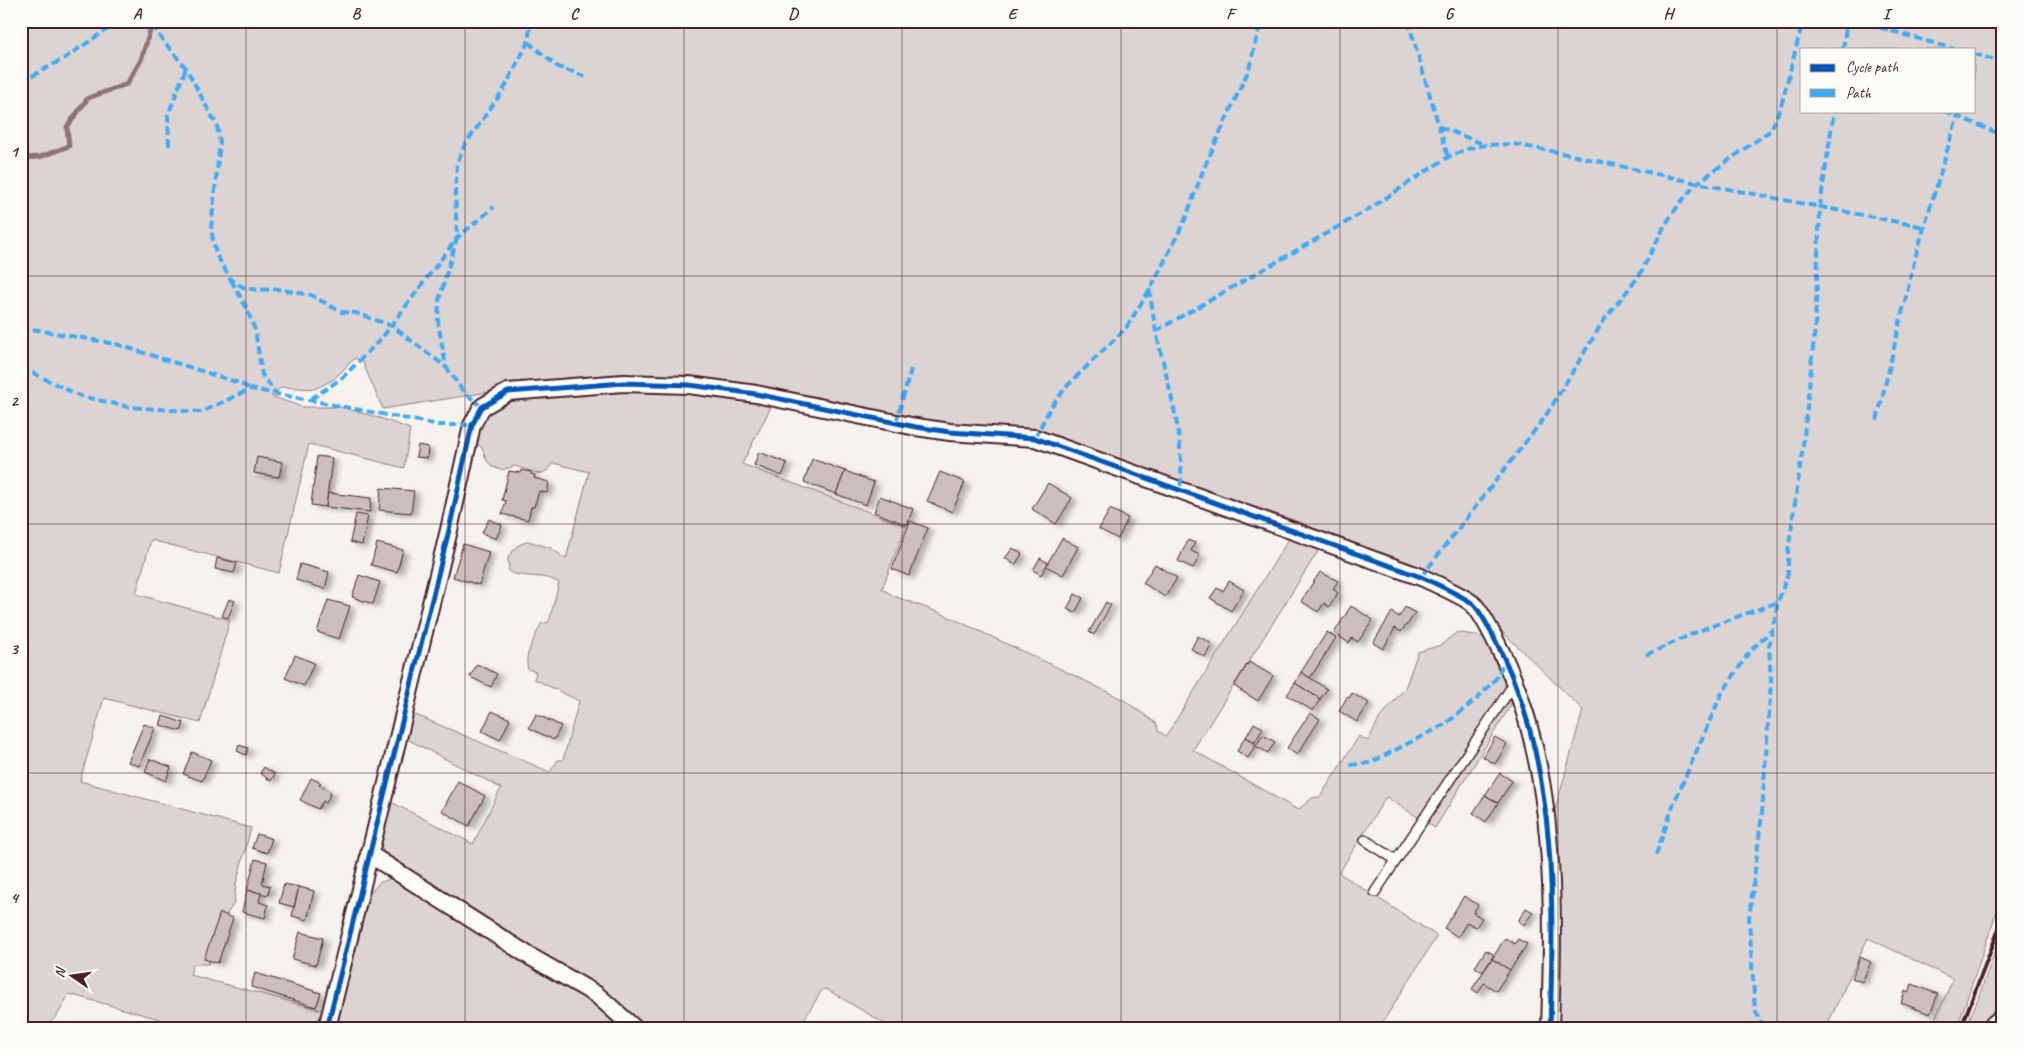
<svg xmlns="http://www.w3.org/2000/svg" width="2023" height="1049" font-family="Caveat,sans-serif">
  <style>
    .green { fill: #dcd4d2; stroke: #937a7e; fill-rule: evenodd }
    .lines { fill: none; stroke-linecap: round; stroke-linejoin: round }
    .stream { stroke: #8e7378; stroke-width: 5 }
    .building { fill: #cbbfbe; stroke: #4a1f2b; filter: url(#shadow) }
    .lane-casing { stroke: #4a1f2b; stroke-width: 12 }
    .street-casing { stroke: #4a1f2b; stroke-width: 20 }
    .primary-casing { stroke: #4a1f2b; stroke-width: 30 }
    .lane { stroke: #fdfcf7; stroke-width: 9 }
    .street { stroke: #fdfcf7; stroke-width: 16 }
    .primary { stroke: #fdfcf7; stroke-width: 26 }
    .rail { stroke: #4a1f2b; stroke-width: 4 }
    .quiet { stroke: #3fa9f5; stroke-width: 4; stroke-dasharray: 8 4; stroke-linecap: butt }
    .cycleway-casing { stroke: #fdfcf7; stroke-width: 8 }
    .cycleway { stroke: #0057b8; stroke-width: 5 }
    .grid { fill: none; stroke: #4a1f2b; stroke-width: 1; stroke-opacity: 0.55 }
    .neatline { fill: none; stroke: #4a1f2b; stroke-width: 2 }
    .grid-label { font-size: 16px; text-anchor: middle; font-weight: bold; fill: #4a1f2b }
  </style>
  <defs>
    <filter id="shadow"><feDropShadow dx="5.5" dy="3" stdDeviation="2.5" flood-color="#0004"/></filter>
  </defs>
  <rect width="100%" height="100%" fill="#f6f3ef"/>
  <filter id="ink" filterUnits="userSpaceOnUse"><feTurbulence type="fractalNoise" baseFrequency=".02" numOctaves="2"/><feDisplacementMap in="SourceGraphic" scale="10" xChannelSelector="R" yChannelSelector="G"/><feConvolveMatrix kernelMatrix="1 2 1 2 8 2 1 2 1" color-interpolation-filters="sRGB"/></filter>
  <g filter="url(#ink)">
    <g class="green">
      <path d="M 21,21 L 2002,21 L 2002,896 L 1957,1028 L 1931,1028 L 1953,979 L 1868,938 L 1829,1021 L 1844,1028 L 1556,1028 L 1560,941 L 1554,814 L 1583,710 L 1474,604 L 1302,523 L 1043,433 L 937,426 L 766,388 L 502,390 L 383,409 L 362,361 L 355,358 L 334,379 L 315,389 L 282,387 L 271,396 L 302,407 L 341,407 L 383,419 L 410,429 L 404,468 L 309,444 L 279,573 L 151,540 L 136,594 L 230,620 L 200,723 L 104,698 L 80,781 L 251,828 L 236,884 L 234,903 L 227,914 L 208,964 L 193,964 L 190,975 L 323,1010 L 319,1028 L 192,1028 L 69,994 C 55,1020 54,1028 21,1028 ZM 1802,49 L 1974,49 L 1974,111 L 1802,111 Z"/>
      <path d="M 591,390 L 665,390 L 773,403 L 742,464 L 906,526 L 882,589 L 894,596 L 943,614 L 1067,672 L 1124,700 L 1157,724 L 1158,731 L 1166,736 L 1290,537 L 1320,548 L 1193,750 L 1298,810 L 1312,798 L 1320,797 L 1359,736 L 1368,741 L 1379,719 L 1405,688 L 1418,652 L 1441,645 L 1457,632 L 1483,637 L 1495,651 L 1509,680 L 1511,705 L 1435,828 L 1386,797 L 1339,873 L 1437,936 L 1379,1028 L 892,1028 L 826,989 L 822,990 L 799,1028 L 644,1028 L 636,1019 L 528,946 L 385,855 L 379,842 L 387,800 L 473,844 L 501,788 L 403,737 L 409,712 L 550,772 L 558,760 L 563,760 L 579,701 L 534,679 L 536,672 L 528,669 C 523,655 535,638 541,624 L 549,622 L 559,583 C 544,573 526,579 509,572 L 508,557 L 517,546 L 528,541 L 551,548 L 566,559 L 589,472 L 553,463 L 548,470 L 540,474 L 515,466 L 501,470 L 493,467 L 487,461 L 481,446 L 472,444 L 480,419 L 498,401 Z"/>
      <path d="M 392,878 L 576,990 L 627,1028 L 334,1028 L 365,899 L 379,883 Z"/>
      <path d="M 2002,932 L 2002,1000 L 1985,1022 L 1975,1028 L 1965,1028 L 1976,1004 Z"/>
    </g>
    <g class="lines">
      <path class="stream" d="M 21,158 L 40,157 L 69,146 L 67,127 L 88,98 L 127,84 L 141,60 L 153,21"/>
    </g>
    <g class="building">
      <path d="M 418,445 L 428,447 L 427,458 L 416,457 Z"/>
      <path d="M 759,452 L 787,463 L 782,476 L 754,465 Z"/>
      <path d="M 317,456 L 332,458 L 326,507 L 311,505 Z"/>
      <path d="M 257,457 L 282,462 L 279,477 L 254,473 Z"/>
      <path d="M 812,459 L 845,471 L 836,494 L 804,482 Z"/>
      <path d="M 521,470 L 531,472 L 531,474 L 535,475 L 534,478 L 549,482 L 547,493 L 539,491 L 534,507 L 531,507 L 528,520 L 502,514 L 506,501 L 502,500 L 509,471 L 521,473 Z"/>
      <path d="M 845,471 L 874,482 L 866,505 L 836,494 Z"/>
      <path d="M 940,472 L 965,482 L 952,512 L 927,501 Z"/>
      <path d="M 1048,483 L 1072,498 L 1056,524 L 1032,509 Z"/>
      <path d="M 381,488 L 414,491 L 411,513 L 379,510 Z"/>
      <path d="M 328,493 L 371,498 L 370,512 L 326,507 Z"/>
      <path d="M 880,496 L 913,509 L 907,525 L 874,512 Z"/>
      <path d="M 1110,509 L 1128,518 L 1118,539 L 1099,529 Z"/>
      <path d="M 356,514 L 368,516 L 362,545 L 350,542 Z"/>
      <path d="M 489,519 L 502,525 L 496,539 L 482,533 Z"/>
      <path d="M 910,521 L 928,528 L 909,576 L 892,569 Z"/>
      <path d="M 1062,538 L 1078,547 L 1063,575 L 1046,566 Z"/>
      <path d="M 1188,540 L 1195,543 L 1191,551 L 1200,555 L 1193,568 L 1178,561 Z"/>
      <path d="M 377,543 L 403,550 L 397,572 L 371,565 Z"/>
      <path d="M 463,544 L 489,552 L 479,585 L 453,577 Z"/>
      <path d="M 1013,548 L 1022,554 L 1015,565 L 1005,558 Z"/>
      <path d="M 217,558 L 237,563 L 234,573 L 215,569 Z"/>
      <path d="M 1040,558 L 1048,563 L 1041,575 L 1033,570 Z"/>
      <path d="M 300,564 L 329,572 L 325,589 L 296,580 Z"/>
      <path d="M 1155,564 L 1177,578 L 1165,597 L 1143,583 Z"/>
      <path d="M 1320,572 L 1338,581 L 1333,589 L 1338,593 L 1329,607 L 1324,603 L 1318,612 L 1301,601 Z"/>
      <path d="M 359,575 L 380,582 L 373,604 L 352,597 Z"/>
      <path d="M 1229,581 L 1244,590 L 1231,611 L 1210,598 L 1217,588 L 1223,591 Z"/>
      <path d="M 1075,594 L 1083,598 L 1075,613 L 1067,609 Z"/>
      <path d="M 229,599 L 235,601 L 228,618 L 222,616 Z"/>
      <path d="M 328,600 L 350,606 L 339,639 L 317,632 Z"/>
      <path d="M 1106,602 L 1111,605 L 1094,635 L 1089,632 Z"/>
      <path d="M 1351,606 L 1373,620 L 1358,642 L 1352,638 L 1349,643 L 1334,633 Z"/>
      <path d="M 1405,607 L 1415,613 L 1407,625 L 1406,625 L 1401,632 L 1395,628 L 1383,649 L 1373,643 L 1392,612 L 1399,617 Z"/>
      <path d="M 1327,632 L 1336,638 L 1310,678 L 1301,672 Z"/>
      <path d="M 1198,636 L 1212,644 L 1205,657 L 1191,649 Z"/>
      <path d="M 295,655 L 314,663 L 304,686 L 285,678 Z"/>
      <path d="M 1249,662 L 1273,676 L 1258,701 L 1234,686 Z"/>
      <path d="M 477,664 L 497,674 L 491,687 L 470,677 Z"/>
      <path d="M 1301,672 L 1327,689 L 1320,699 L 1295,683 Z"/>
      <path d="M 1295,683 L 1320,699 L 1313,711 L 1287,695 Z"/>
      <path d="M 1352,693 L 1369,703 L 1357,722 L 1339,711 L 1347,697 L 1349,698 Z"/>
      <path d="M 492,711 L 510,719 L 500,740 L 482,731 Z"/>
      <path d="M 1310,713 L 1320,719 L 1297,755 L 1287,748 Z"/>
      <path d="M 536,714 L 561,726 L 554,740 L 529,728 Z"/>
      <path d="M 163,716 L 184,723 L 181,731 L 160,725 Z"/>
      <path d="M 1254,723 L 1263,728 L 1255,742 L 1246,737 Z"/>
      <path d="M 144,724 L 155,728 L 139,766 L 128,762 Z"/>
      <path d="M 1263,735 L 1275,742 L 1268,753 L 1256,746 Z"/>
      <path d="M 1245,737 L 1256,744 L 1248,758 L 1237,751 Z"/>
      <path d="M 1495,737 L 1507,744 L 1495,764 L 1483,757 Z"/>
      <path d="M 239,745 L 248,748 L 246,755 L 237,751 Z"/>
      <path d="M 192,752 L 211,760 L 202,781 L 183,774 Z"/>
      <path d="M 150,759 L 171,767 L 166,781 L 145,772 Z"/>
      <path d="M 264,767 L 275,774 L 271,781 L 260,773 Z"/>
      <path d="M 1500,773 L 1512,781 L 1498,803 L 1485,795 Z"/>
      <path d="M 311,778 L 321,783 L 319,785 L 331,792 L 326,803 L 323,801 L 318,809 L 300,800 Z"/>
      <path d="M 458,781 L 485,796 L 469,826 L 442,811 Z"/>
      <path d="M 1485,795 L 1498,803 L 1486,822 L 1473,813 Z"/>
      <path d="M 257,834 L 272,839 L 267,853 L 252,848 Z"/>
      <path d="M 255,859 L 267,862 L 262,884 L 270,886 L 268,895 L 247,890 Z"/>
      <path d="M 284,884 L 299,887 L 294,907 L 279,903 Z"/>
      <path d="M 299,887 L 314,891 L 307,920 L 292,916 Z"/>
      <path d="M 247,890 L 261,893 L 259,902 L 268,905 L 265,918 L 242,912 Z"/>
      <path d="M 1464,896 L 1478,905 L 1473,913 L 1482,918 L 1476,927 L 1467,922 L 1458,937 L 1444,928 Z"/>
      <path d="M 1526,908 L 1533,912 L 1524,925 L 1518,921 Z"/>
      <path d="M 220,913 L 233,918 L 218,963 L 204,959 Z"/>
      <path d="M 300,932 L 323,938 L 316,965 L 292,959 Z"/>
      <path d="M 1505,938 L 1515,944 L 1518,939 L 1527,944 L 1510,970 L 1492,959 Z"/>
      <path d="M 1486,950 L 1494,955 L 1483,972 L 1475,967 Z"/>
      <path d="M 1860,957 L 1871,962 L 1862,982 L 1852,978 Z"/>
      <path d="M 1492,959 L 1510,970 L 1496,991 L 1484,983 L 1478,993 L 1472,989 Z"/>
      <path d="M 255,973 L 321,993 L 316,1007 L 251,987 Z"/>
      <path d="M 1912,984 L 1938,994 L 1930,1014 L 1901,1003 L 1905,991 L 1908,993 Z"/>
    </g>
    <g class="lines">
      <defs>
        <g id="lane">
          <path d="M 1365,840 L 1396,860"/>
          <path d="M 1375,892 L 1515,682"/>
        </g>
        <g id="street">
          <path d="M 369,854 L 531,957 L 597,995 L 634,1028"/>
          <path d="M 327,1028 L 449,530 L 472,425 L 482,407 L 508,392 L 623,383 L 689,385 L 756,394 L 916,427 L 950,432 L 1035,438 L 1421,577 C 1432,582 1467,598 1474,605 C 1485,617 1497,644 1504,658 C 1557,772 1554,905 1550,1028"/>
        </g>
        <path id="primary" d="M 1997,1028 L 2002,1024"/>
      </defs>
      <use href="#lane" class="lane-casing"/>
      <use href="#street" class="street-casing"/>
      <use href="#primary" class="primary-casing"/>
      <use href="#lane" class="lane"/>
      <use href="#street" class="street"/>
      <use href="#primary" class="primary"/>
      <path class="rail" d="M 1961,1028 L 2002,921"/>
      <g class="quiet">
        <path d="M 140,21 L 151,26 L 186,68 L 217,126 L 220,142 L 211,229 L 216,254 L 231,280 L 243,287 L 257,290 L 278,289 L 311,295 L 341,312 L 356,313 L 392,326 L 446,367"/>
        <path d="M 1408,21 L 1448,157"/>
        <path d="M 1857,21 L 1954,49"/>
        <path d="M 528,42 L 558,67 L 586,77"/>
        <path d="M 1843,49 L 1847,21"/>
        <path d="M 1974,54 L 2002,62"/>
        <path d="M 21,82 L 65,58 L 119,21"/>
        <path d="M 1945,111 L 2002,135"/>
        <path d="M 1440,127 L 1486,145"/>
        <path d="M 169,146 L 168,115 L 186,68"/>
        <path d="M 231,280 L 246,307 L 255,330 L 262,375 L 275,392"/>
        <path d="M 1149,289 C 1152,303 1153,317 1156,331 C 1167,384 1186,437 1180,492"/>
        <path d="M 21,327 L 116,344 L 239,383 L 251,389"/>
        <path d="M 1156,331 L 1369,209 L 1448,157 L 1467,149 L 1486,145 L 1513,144 L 1566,154 L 1697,183 L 1924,227"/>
        <path d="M 21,369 L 33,373 L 80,396 L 129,407 L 201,412 L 251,389 L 439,425 L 472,425"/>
        <path d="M 311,399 L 342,378 L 382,338 L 457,238 L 494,207"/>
        <path d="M 482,407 L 463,391 L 446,367 L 438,322 L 439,300 L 457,238 L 455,192 L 457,164 L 464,146 L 504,89 L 528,42 L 531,21"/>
        <path d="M 1877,420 L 1915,258 L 1959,111"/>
        <path d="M 896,423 L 912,365"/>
        <path d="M 1035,438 L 1050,408 L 1068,385 L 1126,328 L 1153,284 L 1185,220 L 1204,168 L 1249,69 L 1261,21"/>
        <path d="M 1421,577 L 1545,417 L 1604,320 L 1639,276 L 1665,225 L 1680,203 L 1697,183 L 1771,130 L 1781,106 L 1803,21"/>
        <path d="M 1646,655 L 1701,630 L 1778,602"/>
        <path d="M 1350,765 L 1370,763 L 1444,725 L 1478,698 L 1497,677 L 1505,660"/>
        <path d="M 1656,855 L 1674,803 L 1721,695 L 1750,651 L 1772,630"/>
        <path d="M 1764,1028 L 1755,1010 L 1749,919 L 1762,813 L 1771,682 L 1769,646 L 1778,602 L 1788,573 L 1788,552 L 1803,446 L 1815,328 L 1820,206 L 1834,111"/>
      </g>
      <defs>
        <path id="cycleway" d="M 327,1028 L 449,530 L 472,425 L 482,407 L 508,392 L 623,383 L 689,385 L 756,394 L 916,427 L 950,432 L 1035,438 L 1421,577 C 1432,582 1467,598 1474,605 C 1485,617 1497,644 1504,658 C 1557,772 1554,905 1550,1028"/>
      </defs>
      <use href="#cycleway" class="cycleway-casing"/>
      <use href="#cycleway" class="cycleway"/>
    </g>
  </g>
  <path class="grid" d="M 246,21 L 246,1028M 465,21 L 465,1028M 684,21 L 684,1028M 902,21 L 902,1028M 1121,21 L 1121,1028M 1340,21 L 1340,1028M 1558,21 L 1558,1028M 1777,21 L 1777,1028M 21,276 L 2002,276M 21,524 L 2002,524M 21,773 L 2002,773"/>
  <rect width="2023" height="1049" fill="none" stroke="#fdfcf7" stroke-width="55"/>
  <rect x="1800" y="48" width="175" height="65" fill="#fdfcf7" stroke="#b5a4a5"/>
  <rect x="1810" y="64" width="25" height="8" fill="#0057b8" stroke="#b5a4a5"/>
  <text x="1846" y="72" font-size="15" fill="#4a1f2b">Cycle path</text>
  <rect x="1810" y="89" width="25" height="8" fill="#3fa9f5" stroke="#b5a4a5"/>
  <text x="1846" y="98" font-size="15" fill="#4a1f2b">Path</text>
  <g transform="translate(72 976) rotate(283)" stroke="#fdfcf7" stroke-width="4" paint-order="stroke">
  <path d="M0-4L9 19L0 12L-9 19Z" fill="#4a1f2b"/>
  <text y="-8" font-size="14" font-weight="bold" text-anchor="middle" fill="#4a1f2b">N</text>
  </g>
  <rect x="28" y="28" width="1968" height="994" class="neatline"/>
  <g class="grid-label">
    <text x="137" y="19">A</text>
    <text x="356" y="19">B</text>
    <text x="574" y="19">C</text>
    <text x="793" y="19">D</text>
    <text x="1012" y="19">E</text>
    <text x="1230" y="19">F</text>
    <text x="1449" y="19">G</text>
    <text x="1668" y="19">H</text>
    <text x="1886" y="19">I</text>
    <text x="14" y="157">1</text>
    <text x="14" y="406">2</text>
    <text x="14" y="654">3</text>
    <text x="14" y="903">4</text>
  </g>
</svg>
